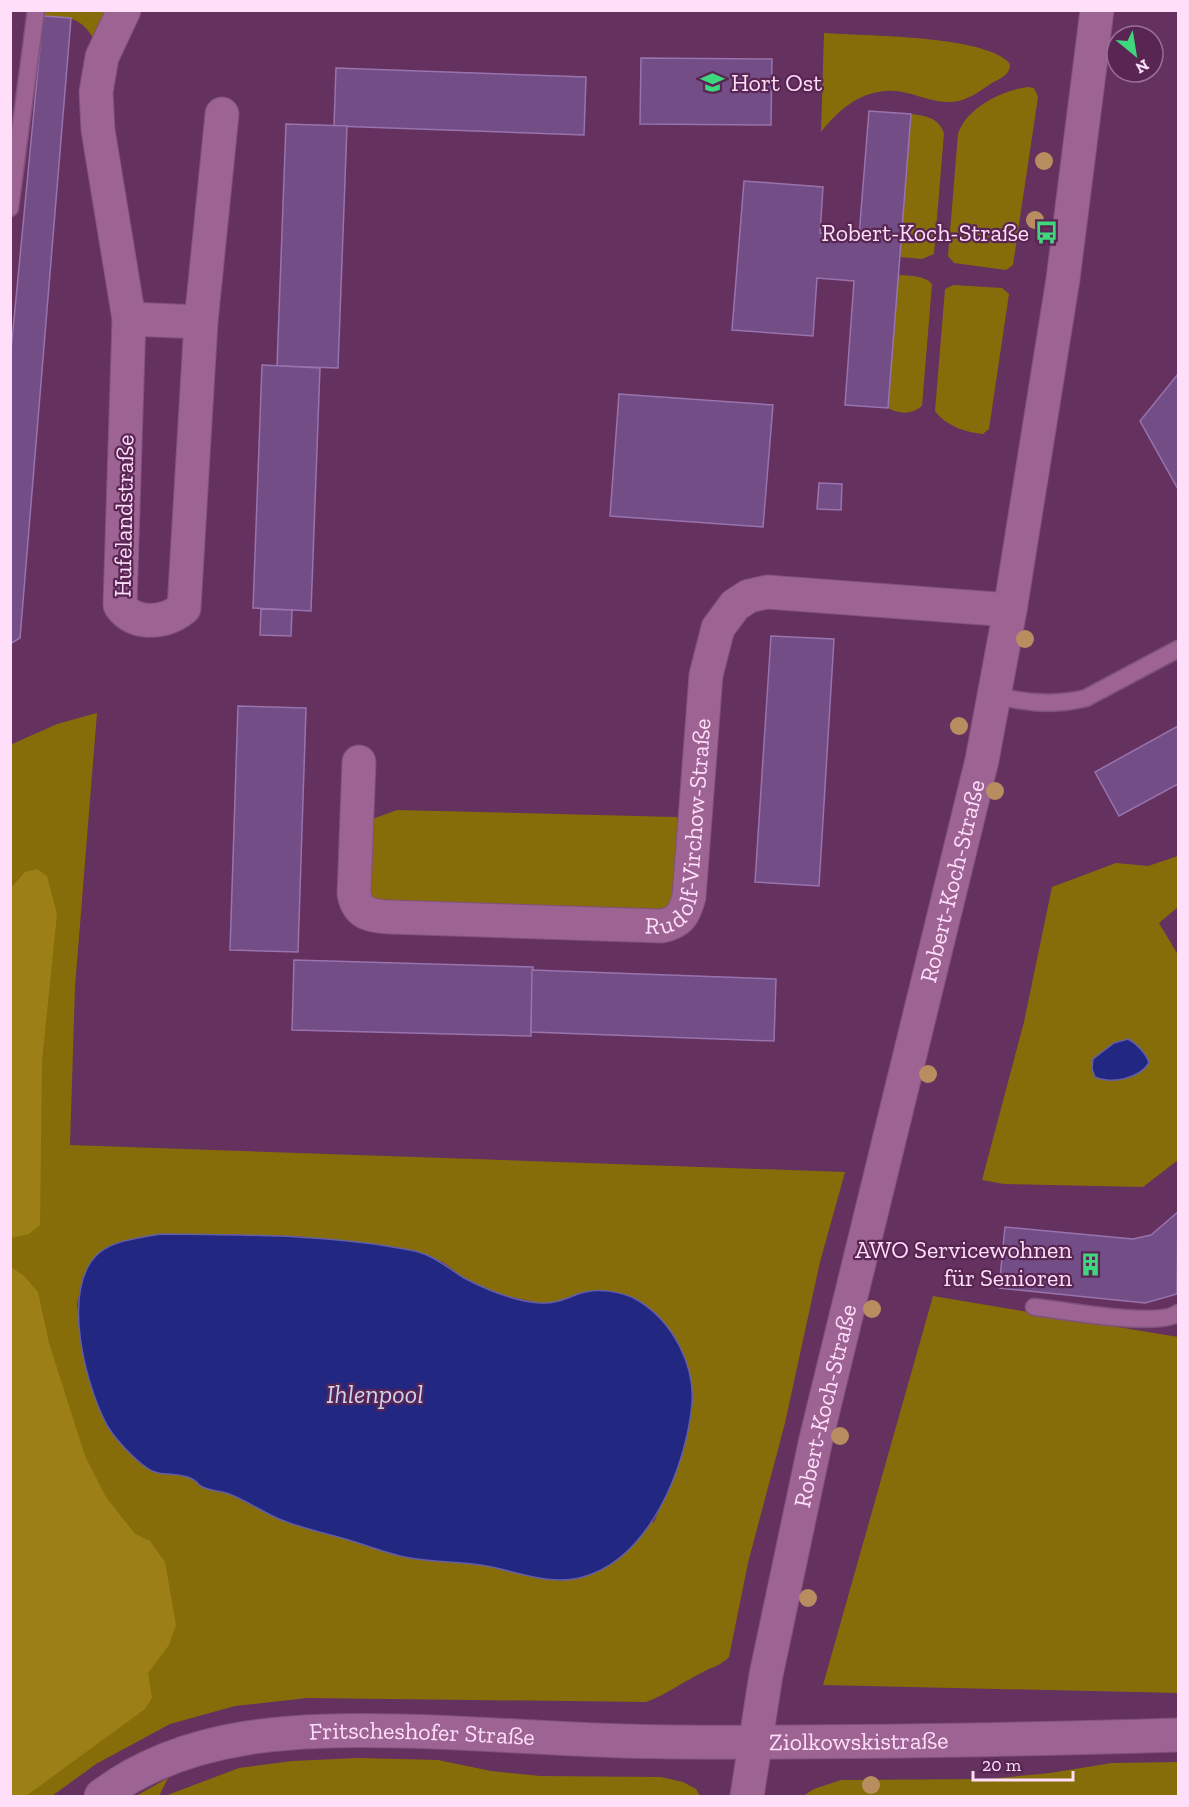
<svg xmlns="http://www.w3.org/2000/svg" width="1189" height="1807" font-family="'Zilla Slab',serif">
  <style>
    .green { fill: #866d0a; fill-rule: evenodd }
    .forest { fill: #9c8017 }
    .water { fill: #222882; stroke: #645fa5; stroke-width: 1.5 }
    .building { fill: #724d86; stroke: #9873ae; stroke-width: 1.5 }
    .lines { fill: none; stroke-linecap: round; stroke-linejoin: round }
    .service-casing { stroke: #7f5279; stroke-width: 19 }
    .minor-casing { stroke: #7f5279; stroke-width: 35 }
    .service { stroke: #9c6393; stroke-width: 16 }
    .minor { stroke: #9c6393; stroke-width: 33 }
    .tree { fill: #b88d60 }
    .labels { text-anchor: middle; stroke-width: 4.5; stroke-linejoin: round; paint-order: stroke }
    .poi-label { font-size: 24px; fill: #fedef8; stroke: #592653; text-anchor: end }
    .street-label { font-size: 24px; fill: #fedef8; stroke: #592653 }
    .water-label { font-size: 26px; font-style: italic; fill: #cdd4ee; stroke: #592653 }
  </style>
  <rect width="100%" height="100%" fill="#65315e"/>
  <g class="green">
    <path d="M 44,11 L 108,11 L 96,42 C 80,16 72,18 43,16 Z"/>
    <path d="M 824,33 C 863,36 988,35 1010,64 C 1010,75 1001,78 992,83 C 980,91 966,102 950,102 C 929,103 908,89 886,91 C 857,93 838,111 821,132 Z"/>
    <path d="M 1028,87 L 1034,88 L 1038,97 L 1013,265 L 1006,270 L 954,263 L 948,256 L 958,134 C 966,108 1003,90 1028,87 Z"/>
    <path d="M 911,114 C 926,116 938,117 944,133 L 934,254 L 922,259 L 900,257 Z"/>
    <path d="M 898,275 C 910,276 924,275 932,284 L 922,406 C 911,415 900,414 888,408 Z"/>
    <path d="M 953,285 L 1002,288 L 1009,294 L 989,429 L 983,434 C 965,432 946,426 935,411 L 945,289 Z"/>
    <path d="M 97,713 L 75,987 L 70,1145 L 845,1172 L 820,1262 L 785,1423 L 748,1563 L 729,1657 C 721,1665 715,1666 705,1671 C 684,1681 668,1694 646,1702 L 307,1698 L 235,1706 L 170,1724 L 96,1764 L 52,1796 L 11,1796 L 10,745 L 57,724 ZM 160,1234 L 297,1236 L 418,1252 L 443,1262 L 461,1276 L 498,1294 L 540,1303 L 564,1301 L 581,1292 L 692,1402 L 678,1465 L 654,1522 L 481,1565 L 411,1559 L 279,1519 L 229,1494 L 203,1488 L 192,1479 L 177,1474 L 109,1429 L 94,1393 L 82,1349 L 77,1304 L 83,1276 Z"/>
    <path d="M 397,810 L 676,817 L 684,825 L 682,872 L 669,907 L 657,912 L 381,905 L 370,898 L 367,821 Z"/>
    <path d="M 1178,856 L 1178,907 L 1159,923 L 1178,955 L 1178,1160 L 1143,1187 L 1004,1184 L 982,1180 L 1024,1022 L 1052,887 L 1116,863 L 1148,866 Z"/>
    <path d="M 933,1296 L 1178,1337 L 1178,1693 L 823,1685 Z"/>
    <path d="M 358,1758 L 438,1760 L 491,1771 L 540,1776 L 661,1777 L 683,1782 L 696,1789 L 700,1796 L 165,1796 L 239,1768 L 292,1761 Z"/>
    <path d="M 1178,1762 L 1178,1796 L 803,1796 L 814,1789 L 841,1780 L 989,1779 L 1050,1773 L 1112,1763 Z"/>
    <path d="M 168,1778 L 159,1796 L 136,1796 Z"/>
  </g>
  <g class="forest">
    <path d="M 37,869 L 47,876 L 57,914 L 42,1061 L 40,1225 L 29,1234 L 11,1238 L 11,888 L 25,872 Z"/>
    <path d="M 11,1267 L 24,1276 L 38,1292 L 49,1343 L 85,1456 L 106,1497 L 135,1534 L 150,1541 L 165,1562 L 176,1625 L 169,1645 L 148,1673 L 152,1698 L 145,1709 L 26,1796 L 10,1796 Z"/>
  </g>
  <g class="water">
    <path d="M 1128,1039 C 1136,1043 1147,1054 1149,1063 C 1139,1079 1111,1084 1095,1077 L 1092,1069 L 1093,1059 L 1114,1043 Z"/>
    <path d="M 160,1234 C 245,1235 332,1234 415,1251 C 435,1256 448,1268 464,1278 C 487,1290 513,1301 540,1303 C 554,1304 565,1299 578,1294 C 596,1287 623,1291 639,1301 C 673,1322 695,1365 692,1404 C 686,1467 650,1558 583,1577 C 549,1587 514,1570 481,1565 C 460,1562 438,1562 417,1559 C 396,1557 375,1548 355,1542 C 330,1534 303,1529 279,1519 C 262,1512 246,1500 229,1494 C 221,1491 212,1491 205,1488 C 194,1484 203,1485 192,1479 C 178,1471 160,1478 147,1468 C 134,1459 116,1440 108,1427 C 86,1388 59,1287 99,1253 C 114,1240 141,1238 160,1234 Z"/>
  </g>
  <g class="building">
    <path d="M 43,16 L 71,18 L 20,638 L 10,644 L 10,361 Z"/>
    <path d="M 641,58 L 772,59 L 771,125 L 640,124 Z"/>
    <path d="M 336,68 L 586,77 L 584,135 L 334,126 Z"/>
    <path d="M 869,111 L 911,114 L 888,408 L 845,405 L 854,281 L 817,278 L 813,336 L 732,330 L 744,181 L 823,187 L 820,233 L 859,236 Z"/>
    <path d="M 286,124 L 347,126 L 338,368 L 277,366 Z"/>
    <path d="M 262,365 L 320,368 L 311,611 L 253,608 Z"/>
    <path d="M 1178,374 L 1178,489 L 1140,421 Z"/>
    <path d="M 619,394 L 773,405 L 763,527 L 610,516 Z"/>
    <path d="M 819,483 L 842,484 L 841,510 L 817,509 Z"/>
    <path d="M 261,609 L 292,610 L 291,636 L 260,635 Z"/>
    <path d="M 771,636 L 834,639 L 819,886 L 755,882 Z"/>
    <path d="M 238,706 L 306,708 L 298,952 L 230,950 Z"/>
    <path d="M 1178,726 L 1178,784 L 1119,816 L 1095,772 Z"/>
    <path d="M 294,960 L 533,967 L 531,1036 L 292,1030 Z"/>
    <path d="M 532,970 L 776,979 L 774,1041 L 531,1032 Z"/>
    <path d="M 1178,1212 L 1177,1294 L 1145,1303 L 999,1288 L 1005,1227 L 1133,1239 L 1151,1235 Z"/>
  </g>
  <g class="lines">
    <defs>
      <g id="service">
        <path d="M 10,208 L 36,10"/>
        <path d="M 994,695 C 1024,703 1055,706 1086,698 L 1178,649"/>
        <path d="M 1034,1307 C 1063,1310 1158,1328 1178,1313"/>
      </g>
      <g id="minor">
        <path d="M 124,10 L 102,57 L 96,92 L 98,130 L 129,319 L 120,605 C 134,627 166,623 184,608 L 201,322 L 222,114"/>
        <path d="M 129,319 L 201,322"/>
        <path id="s1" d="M 359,762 L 354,894 C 358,914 370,916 389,917 L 662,926 C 680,922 684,915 689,897 L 706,675 L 718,628 L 735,605 L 749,596 L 767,592 L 1010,610"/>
        <path id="s2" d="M 101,1796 C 187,1731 298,1729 400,1731 C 492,1733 583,1742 674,1742 C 842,1743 1010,1740 1178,1735"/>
        <path id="s3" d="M 747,1796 L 766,1675 L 816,1439 L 982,760 L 1010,610 L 1063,279 L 1097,10"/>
      </g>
    </defs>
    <use href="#service" class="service-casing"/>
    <use href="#minor" class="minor-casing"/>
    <use href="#service" class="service"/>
    <use href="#minor" class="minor"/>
  </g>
  <g class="tree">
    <circle cx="1044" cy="161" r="9"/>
    <circle cx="1035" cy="220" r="9"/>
    <circle cx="1025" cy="639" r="9"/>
    <circle cx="959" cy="726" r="9"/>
    <circle cx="995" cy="791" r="9"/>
    <circle cx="928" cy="1074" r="9"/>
    <circle cx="872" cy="1309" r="9"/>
    <circle cx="840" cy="1436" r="9"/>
    <circle cx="808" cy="1598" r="9"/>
    <circle cx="871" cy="1785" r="9"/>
  </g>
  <defs>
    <symbol id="school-bare" viewBox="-9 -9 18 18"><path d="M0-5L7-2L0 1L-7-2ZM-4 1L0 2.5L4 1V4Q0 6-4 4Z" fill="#3fd77d" stroke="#592653" stroke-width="2.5" paint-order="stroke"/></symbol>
    <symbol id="bus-bare" viewBox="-9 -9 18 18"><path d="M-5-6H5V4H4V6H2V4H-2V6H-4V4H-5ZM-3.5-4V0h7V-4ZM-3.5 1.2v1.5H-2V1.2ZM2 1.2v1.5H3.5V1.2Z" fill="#3fd77d" stroke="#592653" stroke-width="2.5" paint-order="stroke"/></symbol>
    <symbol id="building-bare" viewBox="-9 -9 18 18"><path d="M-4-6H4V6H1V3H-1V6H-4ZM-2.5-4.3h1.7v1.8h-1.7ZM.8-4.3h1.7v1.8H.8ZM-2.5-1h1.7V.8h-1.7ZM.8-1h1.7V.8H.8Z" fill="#3fd77d" stroke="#592653" stroke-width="2.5" paint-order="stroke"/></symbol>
  </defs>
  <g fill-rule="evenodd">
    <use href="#school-bare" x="696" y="66" width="33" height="33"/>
    <use href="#bus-bare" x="1030" y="216" width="33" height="33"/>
    <use href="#building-bare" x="1074" y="1248" width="33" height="33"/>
  </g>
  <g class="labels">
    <g class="poi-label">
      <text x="731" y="91" text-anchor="start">Hort Ost</text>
      <text x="1029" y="241">Robert-Koch-Straße</text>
      <text x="1072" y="1258">AWO Servicewohnen<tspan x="1072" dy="28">für Senioren</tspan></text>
    </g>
    <g class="street-label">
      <text transform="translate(124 516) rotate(-89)" y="8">Hufelandstraße</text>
      <text dy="8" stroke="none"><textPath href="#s1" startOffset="554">Rudolf-Virchow-Straße</textPath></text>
      <text dy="8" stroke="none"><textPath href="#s3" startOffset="938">Robert-Koch-Straße</textPath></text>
      <text dy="8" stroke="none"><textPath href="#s3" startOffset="398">Robert-Koch-Straße</textPath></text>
      <text dy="8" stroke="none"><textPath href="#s2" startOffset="334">Fritscheshofer Straße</textPath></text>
      <text dy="8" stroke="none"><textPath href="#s2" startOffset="771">Ziolkowskistraße</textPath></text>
    </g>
    <g class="water-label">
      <text x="375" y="1403">Ihlenpool</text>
    </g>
  </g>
  <rect width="1189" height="1807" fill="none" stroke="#fedef8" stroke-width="24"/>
  <g transform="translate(1135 54) rotate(150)"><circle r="28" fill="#592653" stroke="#9b7095" stroke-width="1.5"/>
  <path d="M0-4.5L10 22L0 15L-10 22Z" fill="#3fd77d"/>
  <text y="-9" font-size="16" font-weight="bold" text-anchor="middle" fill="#fedef8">N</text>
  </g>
  <path d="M973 1771v9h100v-9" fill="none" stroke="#fedef8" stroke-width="3"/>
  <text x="982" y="1771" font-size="18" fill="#fedef8" stroke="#592653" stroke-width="4.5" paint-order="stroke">20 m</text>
</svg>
